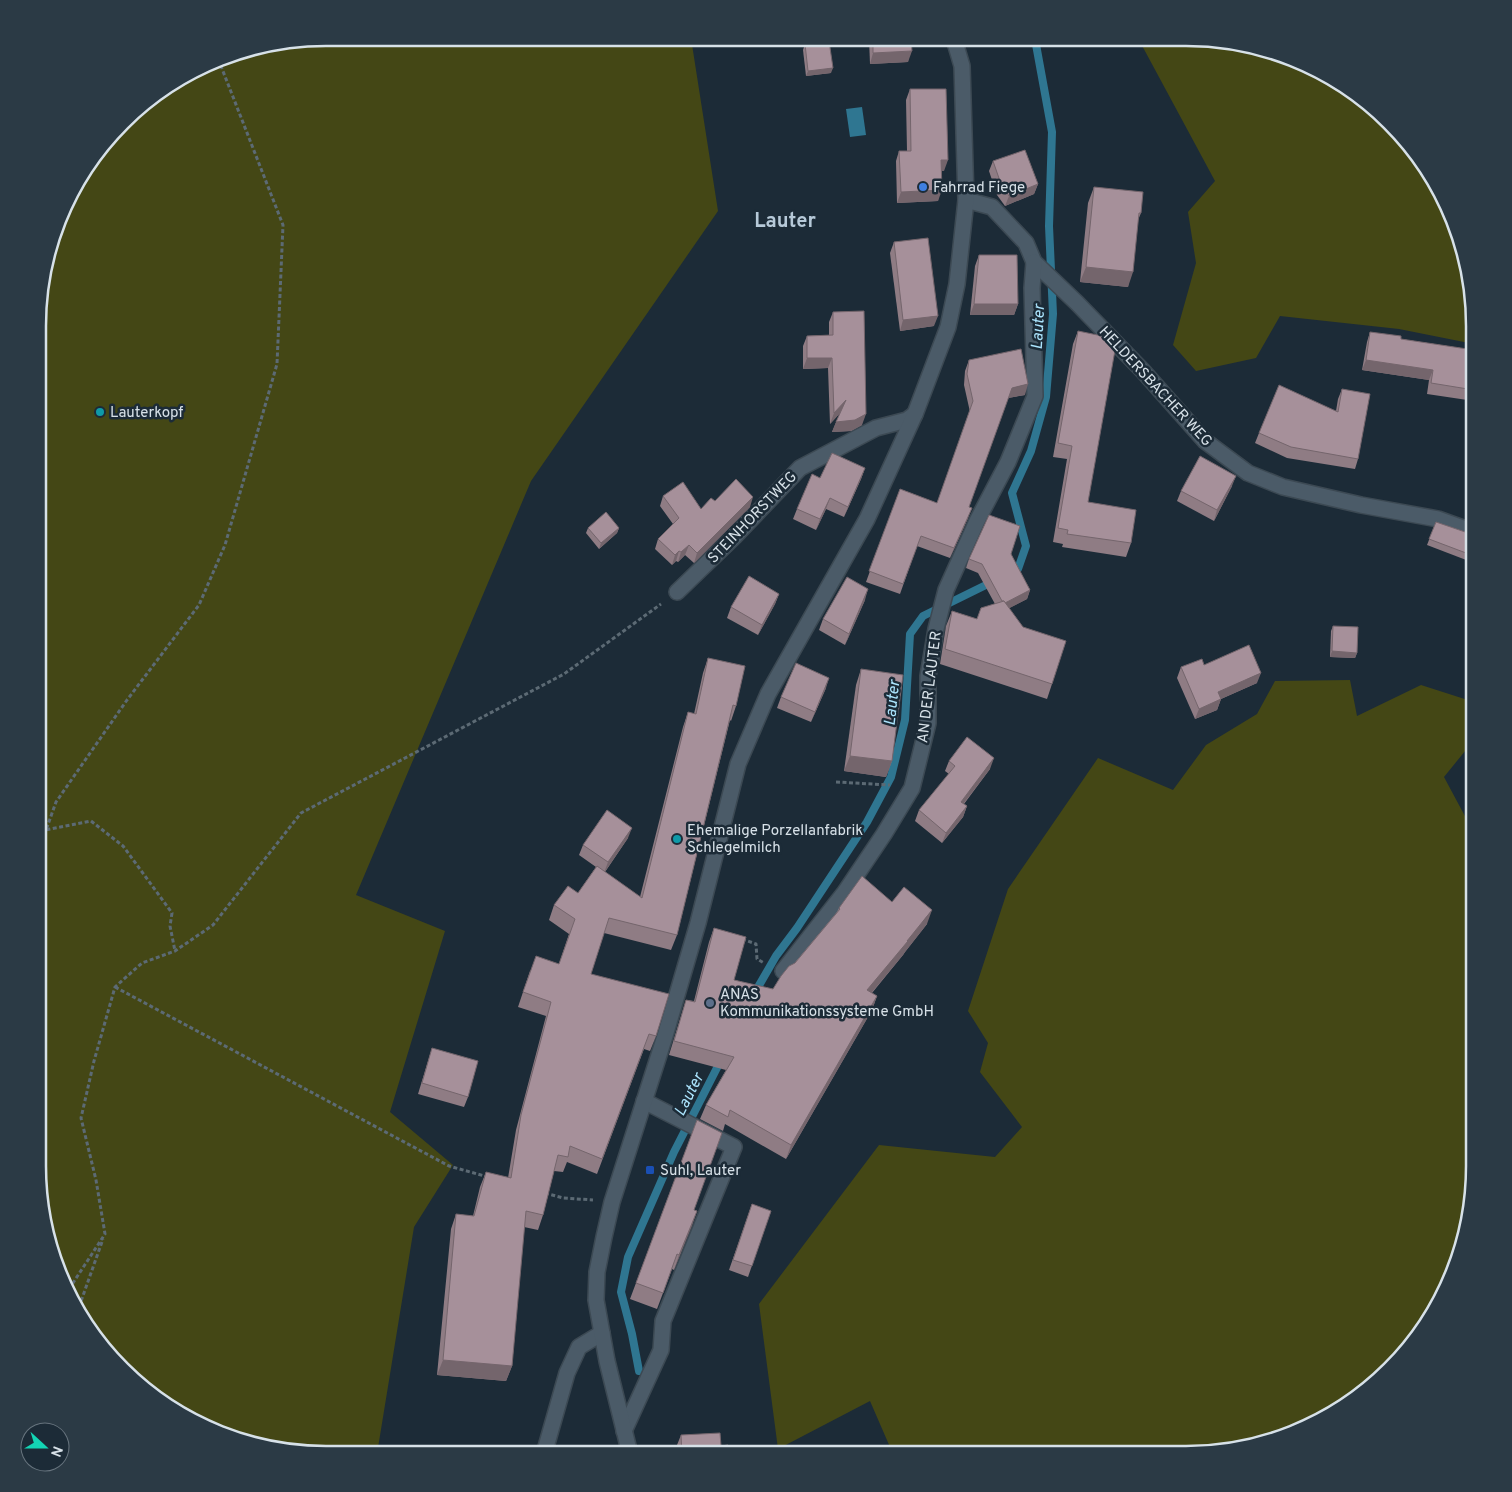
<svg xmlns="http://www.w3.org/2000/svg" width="1512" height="1492" font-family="Overpass,sans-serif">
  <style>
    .green { fill: #444715 }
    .water { fill: #2f7691 }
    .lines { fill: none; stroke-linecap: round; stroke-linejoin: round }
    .stream { stroke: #2f7691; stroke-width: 8 }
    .minor-casing { stroke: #3c4953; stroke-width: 18 }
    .path { stroke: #5c6a74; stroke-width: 3; stroke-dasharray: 4 2.5; stroke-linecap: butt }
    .minor { stroke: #4b5b68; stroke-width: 15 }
    .wall { fill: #8f7c84 }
    .shaded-wall { fill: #74656c }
    .building { fill: #a6909a; stroke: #74656c }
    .shop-dot { fill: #3f7fe0; stroke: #1c2b37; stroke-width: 2 }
    .culture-dot { fill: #0f9aa8; stroke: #1c2b37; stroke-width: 2 }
    .service-dot { fill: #5c6f8a; stroke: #1c2b37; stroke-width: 2 }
    .transit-dot { fill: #1a4fb4; stroke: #1c2b37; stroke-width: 2 }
    .labels { text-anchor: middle; stroke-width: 5; stroke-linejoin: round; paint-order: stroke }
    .poi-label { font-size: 15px; fill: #d7e1e8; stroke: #1c2b37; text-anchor: start }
    .street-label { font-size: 15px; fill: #d7e1e8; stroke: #1c2b37 }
    .water-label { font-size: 16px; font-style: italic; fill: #ace5fe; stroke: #1c2b37 }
    .district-label { font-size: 20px; font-weight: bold; fill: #b6c9d8; stroke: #1c2b37 }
    .rim { fill: none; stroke: #d7e1e8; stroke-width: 2.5 }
  </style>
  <rect width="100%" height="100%" fill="#1c2b37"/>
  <g class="green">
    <path d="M 326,38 L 691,38 L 718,211 L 531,481 L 356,895 L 445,931 L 390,1112 L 453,1165 L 414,1227 L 377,1454 L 308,1454 L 251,1445 L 182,1416 L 97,1341 L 53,1259 L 38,1184 L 43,270 L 76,182 L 136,109 L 233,53 Z"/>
    <path d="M 1139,40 L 1223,40 L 1330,76 L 1415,151 L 1459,233 L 1474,308 L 1474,344 L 1399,329 L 1280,316 L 1256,358 L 1196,371 L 1173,345 L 1196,263 L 1188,212 L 1215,181 Z"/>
    <path d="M 1350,680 L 1357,716 L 1421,685 L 1474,702 L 1474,740 L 1444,777 L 1474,833 L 1474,1184 L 1465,1241 L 1436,1310 L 1361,1395 L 1279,1439 L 1204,1454 L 893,1454 L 870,1401 L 778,1449 L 759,1304 L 879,1145 L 995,1157 L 1022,1127 L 980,1072 L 988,1043 L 968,1011 L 1008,889 L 1098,758 L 1173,790 L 1206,745 L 1257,714 L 1275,681 Z"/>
  </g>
  <path class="water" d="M 862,107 L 866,135 L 850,137 L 846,109 Z"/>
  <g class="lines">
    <g class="stream">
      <path d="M 1012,572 L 1018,569 L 1026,546 L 1012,493 L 1031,451 L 1046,397 L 1053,314 L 1049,226 L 1052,132 L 1035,39"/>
      <path d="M 754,994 L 776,956 L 797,928 L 867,822 L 891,777 L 905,720 L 910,634 L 923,616 L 992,582"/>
      <path d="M 639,1371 L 632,1334 L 621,1292 L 628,1257 L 674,1152 L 721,1060"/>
      <path d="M 600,1454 L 600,1453"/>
    </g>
    <defs>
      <g id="minor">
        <path d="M 966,200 L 992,207 L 1026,243 L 1034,262 L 1077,303 L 1143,371 L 1205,441 L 1248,473 L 1283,487 L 1361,505 L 1438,519 L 1474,532"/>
        <path d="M 677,592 L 735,536 L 800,468 L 876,428 L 907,420 L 915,414"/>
        <path d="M 783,971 L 845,892 L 884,834 L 912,788 L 928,723 L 928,676 L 936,629 L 946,590 L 977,521 L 1008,462 L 1035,396 L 1032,288 L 1034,262"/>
        <path d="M 624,1431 L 661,1350 L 663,1321 L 734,1147 L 644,1101"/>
        <path d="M 544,1454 L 567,1373 L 579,1347 L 602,1333"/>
        <path d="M 630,1454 L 607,1361 L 596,1300 L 597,1272 L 604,1237 L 612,1202 L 665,1036 L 698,923 L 738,764 L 768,694 L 867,519 L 915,414 L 948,327 L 957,284 L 966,200 L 962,66 L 954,39"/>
      </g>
    </defs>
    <use href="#minor" class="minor-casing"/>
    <g class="path">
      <path d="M 836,782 L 890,785"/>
      <path d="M 40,831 L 91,821 L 123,846 L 172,913 L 170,926 L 175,951"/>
      <path d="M 40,847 L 56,802 L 127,700 L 199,605 L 225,545 L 277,364 L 283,225 L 219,61"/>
      <path d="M 742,939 L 756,944 L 757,959 L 764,963"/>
      <path d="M 115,987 L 449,1166 L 488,1177"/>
      <path d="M 545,1193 L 563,1198 L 593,1200"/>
      <path d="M 69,1289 L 105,1234 L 96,1180 L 81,1118 L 94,1061 L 115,987 L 142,963 L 175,951 L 213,925 L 301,813 L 564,674 L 661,604"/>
      <path d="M 79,1307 L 103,1239"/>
    </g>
    <use href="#minor" class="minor"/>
  </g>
  <g class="wall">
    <path d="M 869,39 L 911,39 L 908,62 L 870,64 Z"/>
    <path d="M 805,44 L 831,73 L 806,76 L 803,50 Z"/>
    <path d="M 910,89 L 944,171 L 942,171 L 938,201 L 897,203 L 896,161 L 899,151 L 907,151 L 906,100 Z"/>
    <path d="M 993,161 L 1038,184 L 1034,194 L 1005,206 L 997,195 L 989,171 Z"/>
    <path d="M 1094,187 L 1141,213 L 1138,220 L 1128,287 L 1080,282 L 1088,203 Z"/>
    <path d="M 894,242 L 934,326 L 900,331 L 890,253 Z"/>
    <path d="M 979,255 L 1018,304 L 1014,315 L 970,315 L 975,266 Z"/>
    <path d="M 833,312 L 862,425 L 851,431 L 832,432 L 840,413 L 830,424 L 828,368 L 803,369 L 803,346 L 807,336 L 829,335 L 829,322 Z"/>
    <path d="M 1078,331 L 1088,502 L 1131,543 L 1126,557 L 1062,547 L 1063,544 L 1053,542 L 1067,459 L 1053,457 L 1073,344 Z"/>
    <path d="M 1370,332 L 1401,339 L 1474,350 L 1474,401 L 1427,394 L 1429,380 L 1362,370 L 1367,342 Z"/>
    <path d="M 969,360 L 1025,395 L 1008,398 L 969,507 L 968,518 L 950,558 L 917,546 L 900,594 L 866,582 L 900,489 L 937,503 L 970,412 L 964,385 L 965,371 Z"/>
    <path d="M 1342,389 L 1358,459 L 1355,469 L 1287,458 L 1255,443 L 1259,433 L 1336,411 L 1338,399 Z"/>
    <path d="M 865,468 L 861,479 L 844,517 L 826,509 L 816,530 L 793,519 L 797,509 L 820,478 Z"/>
    <path d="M 1232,486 L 1214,521 L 1177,501 L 1181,491 Z"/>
    <path d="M 663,496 L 701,509 L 715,501 L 750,507 L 694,563 L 685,555 L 678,562 L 676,561 L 672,565 L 655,549 L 658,539 L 673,524 L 660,506 Z"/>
    <path d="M 1436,522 L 1474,535 L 1474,563 L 1427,545 Z"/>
    <path d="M 588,528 L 619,528 L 617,533 L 599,549 L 586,533 Z"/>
    <path d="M 1011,554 L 1030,590 L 1027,599 L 1009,608 L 1052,684 L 1047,699 L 940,664 L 946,626 L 952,611 L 977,619 L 981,608 L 995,604 L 978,573 L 966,568 L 969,559 Z"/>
    <path d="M 779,594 L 775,604 L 758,635 L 727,618 L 731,607 Z"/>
    <path d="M 865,600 L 845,645 L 819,630 L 823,619 Z"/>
    <path d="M 1333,626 L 1357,653 L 1355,658 L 1330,657 L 1331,631 Z"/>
    <path d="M 708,658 L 736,706 L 731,721 L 730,720 L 677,935 L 671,950 L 604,933 L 591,974 L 656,1036 L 650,1051 L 644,1049 L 597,1174 L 567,1162 L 563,1172 L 554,1171 L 543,1215 L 538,1230 L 524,1227 L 512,1366 L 506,1381 L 437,1375 L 451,1229 L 456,1214 L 473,1216 L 480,1187 L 486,1172 L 508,1178 L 516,1130 L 546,1016 L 518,1007 L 530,971 L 559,964 L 569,934 L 549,920 L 554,905 L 578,893 L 596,867 L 579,855 L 583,845 L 628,838 L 605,872 L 640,897 L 683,727 L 688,712 L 694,714 L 703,673 Z"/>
    <path d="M 1204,665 L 1257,683 L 1221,699 L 1217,710 L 1195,719 L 1177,678 L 1181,667 Z"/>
    <path d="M 861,669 L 892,761 L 886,777 L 844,771 L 856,685 Z"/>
    <path d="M 826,688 L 811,722 L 777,708 L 781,697 Z"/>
    <path d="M 949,761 L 990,769 L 964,804 L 967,806 L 963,817 L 942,843 L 915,821 L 919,810 L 949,774 L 945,771 Z"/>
    <path d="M 892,902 L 927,924 L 905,952 L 903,955 L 872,993 L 877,996 L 872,1010 L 786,1159 L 725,1124 L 723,1131 L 700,1119 L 706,1105 L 726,1070 L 669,1055 L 686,1000 L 694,1001 L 709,942 L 714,928 L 734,980 L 773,989 L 837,912 L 839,908 Z"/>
    <path d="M 432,1048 L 468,1097 L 464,1107 L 418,1094 Z"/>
    <path d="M 697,1120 L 694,1210 L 697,1211 L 674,1270 L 672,1269 L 657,1309 L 630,1299 Z"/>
    <path d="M 752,1204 L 771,1211 L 748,1277 L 729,1270 Z"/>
    <path d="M 681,1435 L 721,1446 L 728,1454 L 678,1454 L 677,1445 Z"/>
  </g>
  <g class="shaded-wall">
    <path d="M 912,51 L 908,62 L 870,64 L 873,53 Z"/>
    <path d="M 833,68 L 831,73 L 806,76 L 808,71 Z"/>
    <path d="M 941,160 L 948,160 L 944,171 L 937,171 Z"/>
    <path d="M 1038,184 L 1034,194 L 1005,206 L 1009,196 Z"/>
    <path d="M 942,190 L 938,201 L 897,203 L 901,192 Z"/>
    <path d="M 1086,267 L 1133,272 L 1128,287 L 1080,282 Z"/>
    <path d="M 974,304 L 1018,304 L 1014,315 L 970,315 Z"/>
    <path d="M 938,316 L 934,326 L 900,331 L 903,320 Z"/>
    <path d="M 807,358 L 832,358 L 828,368 L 803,369 Z"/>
    <path d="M 1366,360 L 1433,370 L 1429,380 L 1362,370 Z"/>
    <path d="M 1028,384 L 1025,395 L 1008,398 L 1012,388 Z"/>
    <path d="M 846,400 L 842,411 L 830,424 L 834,413 Z"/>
    <path d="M 866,414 L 862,425 L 851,431 L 832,432 L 836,422 Z"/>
    <path d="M 865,468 L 861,479 L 844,517 L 848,507 Z"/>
    <path d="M 1236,476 L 1232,486 L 1214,521 L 1217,510 Z"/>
    <path d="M 753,497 L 750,507 L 694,563 L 697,553 Z"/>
    <path d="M 830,498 L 826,509 L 816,530 L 820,519 Z"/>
    <path d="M 972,508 L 968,518 L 950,558 L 954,548 Z"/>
    <path d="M 619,528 L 617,533 L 599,549 L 601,543 Z"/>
    <path d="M 689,545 L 685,555 L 678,562 L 681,552 Z"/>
    <path d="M 679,551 L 676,561 L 672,565 L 675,555 Z"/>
    <path d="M 868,589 L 865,600 L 845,645 L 849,634 Z"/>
    <path d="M 1030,590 L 1027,599 L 1000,613 L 1003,604 Z"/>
    <path d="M 779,594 L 775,604 L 758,635 L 762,625 Z"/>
    <path d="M 1332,651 L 1357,653 L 1355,658 L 1330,657 Z"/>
    <path d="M 1261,673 L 1257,683 L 1214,702 L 1218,692 Z"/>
    <path d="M 829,678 L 826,688 L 811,722 L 815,712 Z"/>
    <path d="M 1221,699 L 1217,710 L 1195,719 L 1199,709 Z"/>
    <path d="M 850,756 L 892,761 L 886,777 L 844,771 Z"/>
    <path d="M 994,758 L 990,769 L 957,812 L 961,802 Z"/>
    <path d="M 967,806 L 963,817 L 942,843 L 946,833 Z"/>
    <path d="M 632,828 L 628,838 L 604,873 L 608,862 Z"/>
    <path d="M 932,910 L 927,924 L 905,952 L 903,955 L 862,1004 L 867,990 Z"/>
    <path d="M 877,996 L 872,1010 L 786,1159 L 791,1145 Z"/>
    <path d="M 697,1211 L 692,1226 L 674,1270 L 679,1255 Z"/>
    <path d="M 443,1360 L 512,1366 L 506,1381 L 437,1375 Z"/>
  </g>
  <g class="building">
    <path d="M 873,39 L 911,39 L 912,51 L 873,53 Z"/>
    <path d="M 829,41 L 833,68 L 808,71 L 805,44 Z"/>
    <path d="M 910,89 L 946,89 L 948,160 L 941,160 L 942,190 L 901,192 L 899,151 L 911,151 Z"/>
    <path d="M 1025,150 L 1038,184 L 1009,196 L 1001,184 L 993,161 Z"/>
    <path d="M 1094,187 L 1143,192 L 1141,213 L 1139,213 L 1133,272 L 1086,267 Z"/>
    <path d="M 928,238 L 938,316 L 903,320 L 894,242 Z"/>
    <path d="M 979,255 L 1017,255 L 1018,304 L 974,304 Z"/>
    <path d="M 864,311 L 866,414 L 855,420 L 836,422 L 846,400 L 834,413 L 832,358 L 807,358 L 807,336 L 833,335 L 833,312 Z"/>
    <path d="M 1078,331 L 1117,339 L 1088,502 L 1136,510 L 1131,543 L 1067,534 L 1068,530 L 1058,528 L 1072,446 L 1058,443 Z"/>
    <path d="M 1370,332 L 1401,336 L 1401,339 L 1474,350 L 1474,390 L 1431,383 L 1433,370 L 1366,360 Z"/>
    <path d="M 1021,349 L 1028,384 L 1012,388 L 969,507 L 972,508 L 954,548 L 921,536 L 903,584 L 869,571 L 900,489 L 937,503 L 973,401 L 967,374 L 969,360 Z"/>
    <path d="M 1279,385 L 1338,412 L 1342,389 L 1370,394 L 1358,459 L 1291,447 L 1259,433 Z"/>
    <path d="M 832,453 L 865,468 L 848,507 L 830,498 L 820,519 L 797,509 L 812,474 L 820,478 Z"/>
    <path d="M 1200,456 L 1236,476 L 1217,510 L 1181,491 Z"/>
    <path d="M 736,479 L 753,497 L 697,553 L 689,545 L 681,552 L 679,551 L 675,555 L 658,539 L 679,518 L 663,496 L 683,482 L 701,509 L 711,498 L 715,501 Z"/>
    <path d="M 606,512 L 619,528 L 601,543 L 588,528 Z"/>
    <path d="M 989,515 L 1020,526 L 1011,554 L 1030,590 L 1005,603 L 1004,601 L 1002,601 L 982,564 L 969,559 Z"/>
    <path d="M 1436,522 L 1474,535 L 1474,556 L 1429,539 Z"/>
    <path d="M 749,576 L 779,594 L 762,625 L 731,607 Z"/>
    <path d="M 847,577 L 868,589 L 849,634 L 823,619 Z"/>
    <path d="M 1004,601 L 1023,627 L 1066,641 L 1052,684 L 945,649 L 952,611 L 977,619 L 981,608 Z"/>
    <path d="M 1333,626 L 1358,627 L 1357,653 L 1332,651 Z"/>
    <path d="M 1249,645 L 1261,673 L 1218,692 L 1221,699 L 1199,709 L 1181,667 L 1202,659 L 1204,665 Z"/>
    <path d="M 708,658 L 745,666 L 736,706 L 733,705 L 677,935 L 609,918 L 591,974 L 669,994 L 656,1036 L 649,1034 L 602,1159 L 570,1146 L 568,1157 L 558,1155 L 543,1215 L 526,1211 L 512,1366 L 443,1360 L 456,1214 L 474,1216 L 486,1172 L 511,1178 L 521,1115 L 551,1002 L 523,992 L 536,956 L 559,964 L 575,919 L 554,905 L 568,886 L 578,893 L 597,866 L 642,898 L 688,712 L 696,714 Z"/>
    <path d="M 796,663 L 829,678 L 815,712 L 781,697 Z"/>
    <path d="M 861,669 L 903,675 L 892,761 L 850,756 Z"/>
    <path d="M 967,737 L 994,758 L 961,802 L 967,806 L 946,833 L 919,810 L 955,766 L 949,761 Z"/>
    <path d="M 607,810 L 632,828 L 608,862 L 583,845 Z"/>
    <path d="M 862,876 L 892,902 L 904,887 L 932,910 L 907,941 L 908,941 L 867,990 L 877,996 L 791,1145 L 730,1110 L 728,1117 L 706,1105 L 734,1057 L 674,1041 L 686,1000 L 695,1002 L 714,928 L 746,937 L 734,980 L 773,989 L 781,976 L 789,966 L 795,963 L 840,909 L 839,908 Z"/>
    <path d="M 432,1048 L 478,1061 L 468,1097 L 422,1083 Z"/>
    <path d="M 697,1120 L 722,1133 L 694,1210 L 697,1211 L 679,1255 L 677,1254 L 663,1293 L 636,1283 Z"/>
    <path d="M 752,1204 L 771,1211 L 752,1266 L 733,1260 Z"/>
    <path d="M 720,1433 L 721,1446 L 728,1445 L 728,1454 L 682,1454 L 681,1435 Z"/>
  </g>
  <circle class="shop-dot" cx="923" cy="187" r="5"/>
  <g class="culture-dot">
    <circle cx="100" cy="412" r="5"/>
    <circle cx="677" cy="839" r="5"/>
  </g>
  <circle class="service-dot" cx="710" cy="1003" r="5"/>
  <rect class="transit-dot" x="645" y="1165" width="10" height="10" rx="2.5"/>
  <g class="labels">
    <g class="poi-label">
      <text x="933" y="192">Fahrrad Fiege</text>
      <text x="110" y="417">Lauterkopf</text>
      <text x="687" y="835">Ehemalige Porzellanfabrik<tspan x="687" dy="17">Schlegelmilch</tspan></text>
      <text x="720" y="999">ANAS<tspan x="720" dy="17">Kommunikationssysteme GmbH</tspan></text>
      <text x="660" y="1175">Suhl, Lauter</text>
    </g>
    <g class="street-label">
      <text transform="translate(1156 386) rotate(47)" y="5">HELDERSBACHER WEG</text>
      <text transform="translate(752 517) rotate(-46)" y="5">STEINHORSTWEG</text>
      <text transform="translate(929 687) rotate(-83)" y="5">AN DER LAUTER</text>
    </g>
    <g class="water-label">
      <text transform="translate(1037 327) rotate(-87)" y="6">Lauter</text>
      <text transform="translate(891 703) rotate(-84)" y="6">Lauter</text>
      <text transform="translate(688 1094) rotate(-63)" y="6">Lauter</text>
    </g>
    <g class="district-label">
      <text x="785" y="227">Lauter</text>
    </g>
  </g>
  <path d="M0 0H1512V1492H0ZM326 46H1186A280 280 0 0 1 1466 326V1166A280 280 0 0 1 1186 1446H326A280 280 0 0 1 46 1166V326A280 280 0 0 1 326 46Z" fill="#2b3a45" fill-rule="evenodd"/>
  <path class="rim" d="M326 46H1186A280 280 0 0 1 1466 326V1166A280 280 0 0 1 1186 1446H326A280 280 0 0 1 46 1166V326A280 280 0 0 1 326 46Z"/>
  <g transform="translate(45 1447) rotate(111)"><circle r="24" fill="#1c2b37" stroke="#67747e"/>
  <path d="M0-4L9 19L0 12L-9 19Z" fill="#13d5b4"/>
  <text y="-8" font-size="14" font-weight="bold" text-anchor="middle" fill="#d7e1e8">N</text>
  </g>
</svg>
